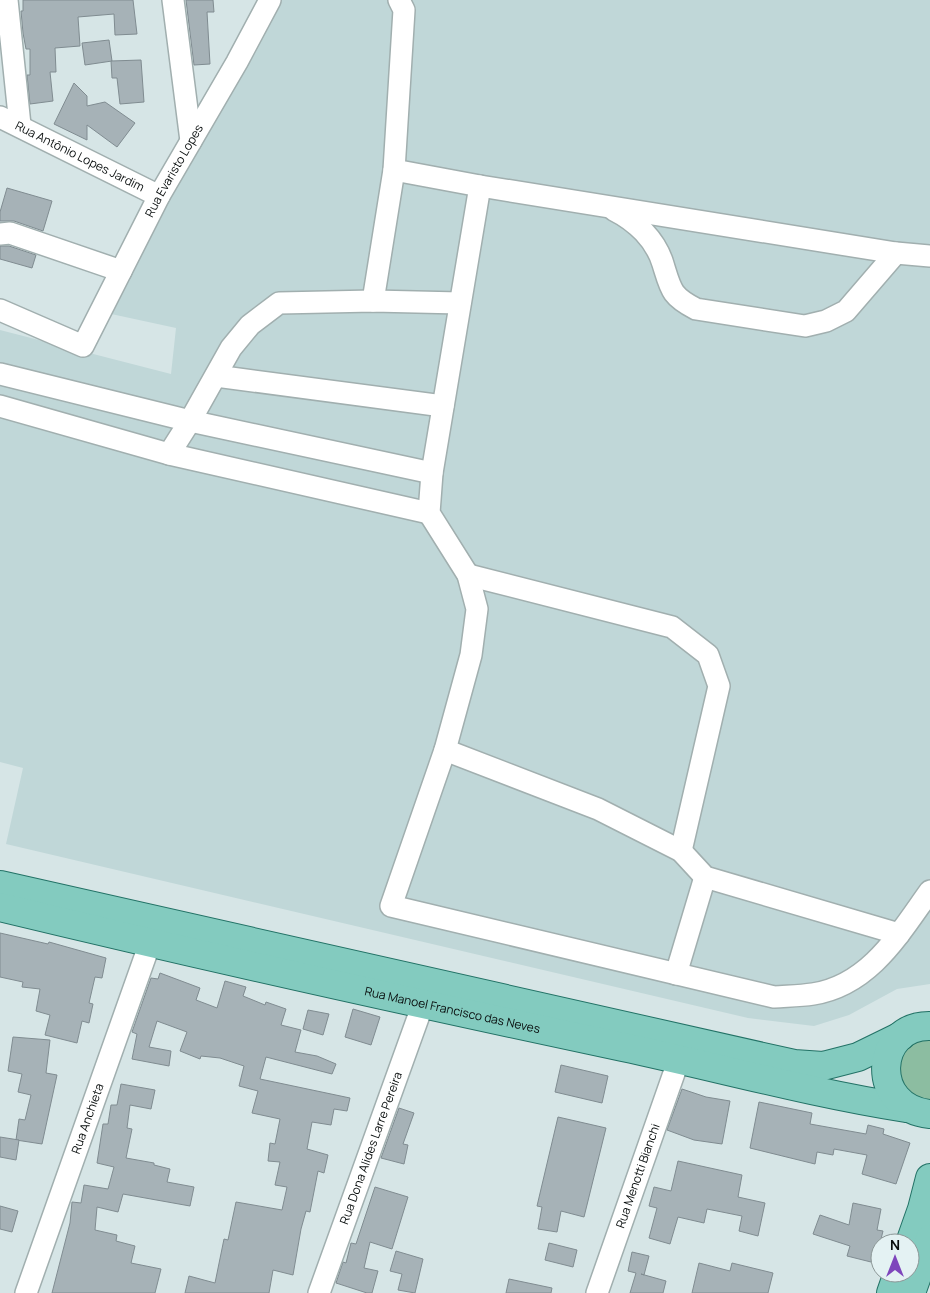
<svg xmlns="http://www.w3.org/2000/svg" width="930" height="1293" font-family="Manrope,sans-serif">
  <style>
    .built { fill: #c0d7d8 }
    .green { fill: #8cbda1 }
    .building { fill: #a6b2b7; stroke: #808c91 }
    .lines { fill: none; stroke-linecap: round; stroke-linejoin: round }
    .minor-casing { stroke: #a1afaf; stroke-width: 24 }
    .major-casing { stroke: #237266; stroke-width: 30 }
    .minor { stroke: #fff; stroke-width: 21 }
    .major { stroke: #83cbbf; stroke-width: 28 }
    .labels { text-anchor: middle; stroke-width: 4.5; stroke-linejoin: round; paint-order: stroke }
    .street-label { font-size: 12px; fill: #090e0e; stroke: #e4f2f3 }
  </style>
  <rect width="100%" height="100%" fill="#d6e5e6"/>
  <path class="built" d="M 272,0 L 930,0 L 930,984 L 897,989 L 849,1015 L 814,1026 L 748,1018 L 6,844 L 23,768 L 0,762 L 0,330 L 171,374 L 176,328 L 102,312 Z"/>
  <path class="green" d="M 930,1032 L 930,1101 L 920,1100 L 902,1089 C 892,1047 893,1051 930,1032 Z"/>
  <g class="building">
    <path d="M 23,0 L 133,0 L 137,34 L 115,35 L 114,14 L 78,17 L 80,46 L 55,48 L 56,72 L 50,72 L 53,101 L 30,104 L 27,75 L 30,75 L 30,49 L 26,49 L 23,33 L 21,11 L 23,11 Z"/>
    <path d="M 186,0 L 213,0 L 214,12 L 207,12 L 210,64 L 194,65 Z"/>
    <path d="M 109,40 L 112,61 L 85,65 L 82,43 Z"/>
    <path d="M 141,60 L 144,102 L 120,104 L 117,78 L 112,78 L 111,61 Z"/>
    <path d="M 74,83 L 87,96 L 87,106 L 105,102 L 135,123 L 117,147 L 87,125 L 87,140 L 54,124 Z"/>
    <path d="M 7,188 L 52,201 L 43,231 L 14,221 L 0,221 L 0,212 Z"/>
    <path d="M 0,246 L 9,246 L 36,255 L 32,268 L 0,259 Z"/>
    <path d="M 0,933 L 48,944 L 49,942 L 106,958 L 102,978 L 95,977 L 89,1003 L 93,1004 L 89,1023 L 82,1021 L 77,1043 L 45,1035 L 50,1015 L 36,1011 L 40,989 L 22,987 L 23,982 L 0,977 Z"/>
    <path d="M 160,973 L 200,988 L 196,1000 L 217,1008 L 225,981 L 246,987 L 243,996 L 265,1005 L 266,1002 L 286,1009 L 281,1025 L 301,1030 L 295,1052 L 317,1056 L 336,1064 L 332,1074 L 266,1057 L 260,1079 L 350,1098 L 347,1111 L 334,1109 L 331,1125 L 312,1122 L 307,1149 L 328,1155 L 324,1173 L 318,1171 L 310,1212 L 306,1211 L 301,1229 L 293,1275 L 273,1270 L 269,1293 L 185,1293 L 189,1276 L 215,1283 L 224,1239 L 228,1240 L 236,1202 L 282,1210 L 287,1187 L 275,1185 L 280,1162 L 268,1161 L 270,1143 L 275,1144 L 280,1119 L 252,1113 L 258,1091 L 239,1086 L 244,1066 L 220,1058 L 201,1056 L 200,1059 L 180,1051 L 187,1032 L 157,1021 L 149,1047 L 171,1051 L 169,1066 L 132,1059 L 137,1034 L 132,1032 L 151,978 L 158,979 Z"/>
    <path d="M 353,1009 L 380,1017 L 371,1045 L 345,1037 Z"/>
    <path d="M 308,1010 L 329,1014 L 323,1035 L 303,1029 Z"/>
    <path d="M 13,1037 L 50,1040 L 46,1073 L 57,1075 L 42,1144 L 16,1140 L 19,1119 L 25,1120 L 31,1095 L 18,1092 L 22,1074 L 8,1071 Z"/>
    <path d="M 561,1065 L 608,1076 L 602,1103 L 555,1092 Z"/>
    <path d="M 121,1084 L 155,1090 L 151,1109 L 130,1105 L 127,1128 L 132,1129 L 126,1158 L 154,1163 L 154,1165 L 170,1169 L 167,1182 L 194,1187 L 190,1206 L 123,1194 L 118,1212 L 97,1207 L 95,1230 L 117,1235 L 116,1241 L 135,1246 L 131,1263 L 161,1269 L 155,1293 L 52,1293 L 70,1223 L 72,1202 L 81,1203 L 84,1185 L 108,1189 L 114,1167 L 97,1163 L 103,1124 L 108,1124 L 111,1105 L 117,1105 Z"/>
    <path d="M 682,1089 L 706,1097 L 730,1101 L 722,1144 L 694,1140 L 667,1130 Z"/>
    <path d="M 759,1102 L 812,1113 L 810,1124 L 866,1134 L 868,1125 L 884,1129 L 883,1134 L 910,1143 L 896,1184 L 862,1174 L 867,1155 L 834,1149 L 833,1155 L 817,1152 L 815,1164 L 750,1148 Z"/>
    <path d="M 399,1108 L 414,1113 L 403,1144 L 408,1145 L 404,1164 L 381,1158 Z"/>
    <path d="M 558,1117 L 606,1128 L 584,1217 L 561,1211 L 557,1232 L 538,1229 L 542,1207 L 537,1206 Z"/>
    <path d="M 0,1137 L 19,1140 L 16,1160 L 0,1157 Z"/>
    <path d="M 678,1161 L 742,1175 L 738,1197 L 765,1203 L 758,1236 L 739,1231 L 742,1216 L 707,1209 L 704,1223 L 678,1217 L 670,1244 L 649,1238 L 657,1208 L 649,1206 L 654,1187 L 671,1191 Z"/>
    <path d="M 375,1187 L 408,1197 L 392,1249 L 370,1242 L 364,1268 L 378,1271 L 372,1293 L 367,1293 L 336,1283 L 343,1262 L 346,1263 L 351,1243 L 356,1244 Z"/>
    <path d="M 853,1203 L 881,1209 L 877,1230 L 883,1231 L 875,1263 L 847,1256 L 850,1246 L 813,1234 L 820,1215 L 849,1225 Z"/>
    <path d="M 0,1206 L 18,1211 L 12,1232 L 0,1229 Z"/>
    <path d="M 549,1243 L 577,1250 L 573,1267 L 545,1260 Z"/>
    <path d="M 396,1251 L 423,1259 L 415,1293 L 398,1290 L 402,1274 L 390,1271 Z"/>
    <path d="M 632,1252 L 649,1256 L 644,1275 L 641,1274 L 666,1281 L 663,1293 L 630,1293 L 636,1273 L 628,1271 Z"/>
    <path d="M 699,1263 L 730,1271 L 732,1263 L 773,1273 L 768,1293 L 692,1293 Z"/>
    <path d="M 509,1279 L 552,1288 L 551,1293 L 506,1293 Z"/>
  </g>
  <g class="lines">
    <defs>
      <g id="minor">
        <path d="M 7,0 L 20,125"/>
        <path d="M 173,0 L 191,141"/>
        <path d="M 399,0 L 404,10 L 394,170 L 480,186"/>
        <path id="s1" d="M 0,117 L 159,196"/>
        <path d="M 614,210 C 636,221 656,240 663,264 C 671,290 671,296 696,309 L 805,326 L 826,321 L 846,311 L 896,253"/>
        <path d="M 0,234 L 10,233 L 121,271"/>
        <path d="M 930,256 L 896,253 L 480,186 L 432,473 L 429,513 L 468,575 L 477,609 L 471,655 L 445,750 L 391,906 L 774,997 C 787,996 800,996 813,994 C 870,985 899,934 930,891"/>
        <path d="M 373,301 L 394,170"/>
        <path id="s2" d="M 0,310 L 83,346 L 159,196 L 237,62 L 270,0"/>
        <path d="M 0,374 L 190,421 L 432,473"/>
        <path d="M 216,376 L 443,406"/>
        <path d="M 0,406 L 169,454 L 429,513"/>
        <path d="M 169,454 L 190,421 L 231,348 L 250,325 L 279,303 L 373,301 L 460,303"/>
        <path d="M 468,575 L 672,627 L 708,655 L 719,686 L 681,851"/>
        <path d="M 445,750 L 598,809 L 681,851 L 705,877 L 899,934"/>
        <path d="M 676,974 L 705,877"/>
        <path id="s3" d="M 26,1293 L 150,943"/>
        <path id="s4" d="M 319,1293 L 423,1004"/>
        <path id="s5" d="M 597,1293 L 679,1059"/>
      </g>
      <g id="major">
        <path d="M 0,885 L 794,1064 L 823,1066 L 858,1057 L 901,1036"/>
        <path id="s6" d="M 0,907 C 207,957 415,1003 623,1047 C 717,1067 810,1093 906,1108"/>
        <path d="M 930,1026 C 874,1025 869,1108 930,1114"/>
        <path d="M 910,1243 L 922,1209 L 930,1178"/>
        <path d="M 891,1293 L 898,1273"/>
        <path d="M 911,1293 L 930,1239"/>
      </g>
    </defs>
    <use href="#minor" class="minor-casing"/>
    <use href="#major" class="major-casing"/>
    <use href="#minor" class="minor"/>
    <use href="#major" class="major"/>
  </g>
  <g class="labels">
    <g class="street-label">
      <text dy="4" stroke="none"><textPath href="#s1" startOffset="89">Rua Antônio Lopes Jardim</textPath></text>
      <text dy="4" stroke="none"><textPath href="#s2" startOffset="288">Rua Evaristo Lopes</textPath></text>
      <text dy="4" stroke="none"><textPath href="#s6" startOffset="464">Rua Manoel Francisco das Neves</textPath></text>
      <text dy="4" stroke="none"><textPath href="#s3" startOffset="185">Rua Anchieta</textPath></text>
      <text dy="4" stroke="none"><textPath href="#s4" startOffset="154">Rua Dona Alides Larre Pereira</textPath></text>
      <text dy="4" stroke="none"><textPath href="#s5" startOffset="124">Rua Menotti Bianchi</textPath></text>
    </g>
  </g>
  <g transform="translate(895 1258)"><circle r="24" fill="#e4f2f3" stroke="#8c9797"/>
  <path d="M0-4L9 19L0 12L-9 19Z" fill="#7e46bc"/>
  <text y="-8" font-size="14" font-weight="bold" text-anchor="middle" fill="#090e0e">N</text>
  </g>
</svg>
